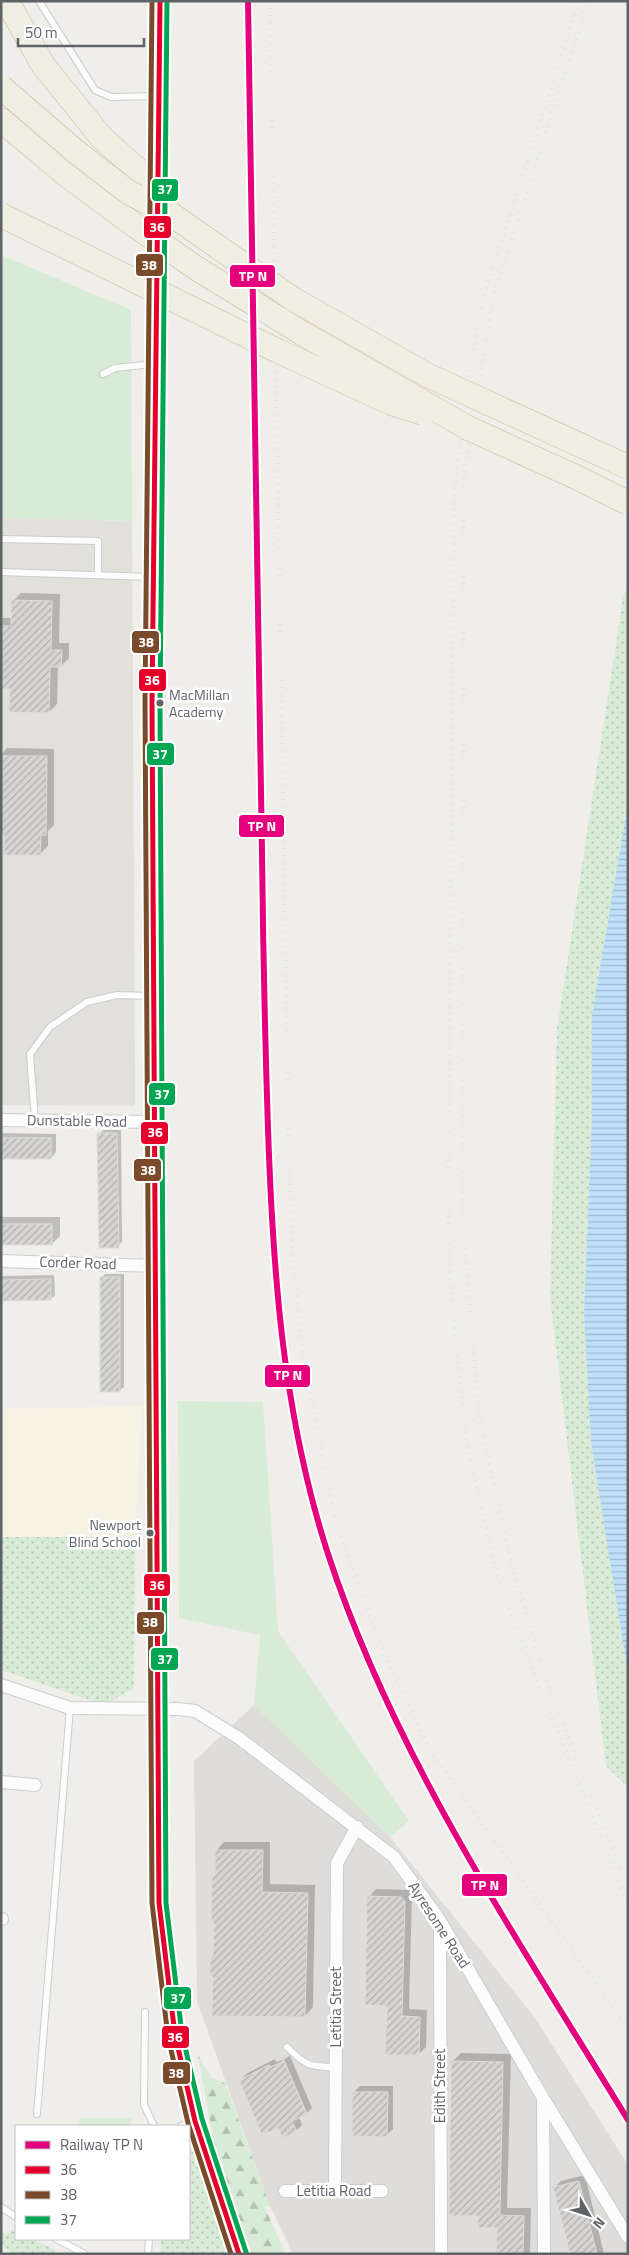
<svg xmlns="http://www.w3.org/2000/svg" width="629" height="2255" font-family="'Titillium Web',sans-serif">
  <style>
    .commercial { fill: #f7f3e4 }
    .industrial { fill: #dfddda }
    .education { fill: #e2e0da }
    .grass { fill: url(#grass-dots) }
    .forest { fill: url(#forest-firs) }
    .garden { fill: #d8ebd6 }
    .water { fill: url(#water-rules) }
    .shadow { fill: #0003 }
    .building { fill: url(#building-hatch); stroke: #deddd9 }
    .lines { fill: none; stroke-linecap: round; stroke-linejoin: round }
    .lane-casing { stroke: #cbcccc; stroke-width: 8 }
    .street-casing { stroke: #cbcccc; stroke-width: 14 }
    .secondary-casing { stroke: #cacacb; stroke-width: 20 }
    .highway-casing { stroke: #c8b996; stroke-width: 25 }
    .lane { stroke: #fdfcfc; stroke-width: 6 }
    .street { stroke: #fdfcfc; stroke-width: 12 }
    .secondary { stroke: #fdfcfc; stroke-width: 19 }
    .highway { stroke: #f0ede3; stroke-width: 24 }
    .rail { stroke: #e4e4e4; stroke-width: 4; stroke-dasharray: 1 6; stroke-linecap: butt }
    .highway-bridge-casing { stroke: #c8b996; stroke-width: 25; stroke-linecap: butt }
    .highway-bridge { stroke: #f0ede3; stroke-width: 24 }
    .bus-1-casing { stroke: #fff; stroke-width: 9 }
    .bus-2-casing { stroke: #fff; stroke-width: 9 }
    .bus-3-casing { stroke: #fff; stroke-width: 9 }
    .bus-1 { stroke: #e4002b; stroke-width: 5 }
    .bus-2 { stroke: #7a4b2a; stroke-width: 5 }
    .bus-3 { stroke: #00a651; stroke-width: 5 }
    .rail-1-casing { stroke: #fff; stroke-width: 10 }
    .rail-1 { stroke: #e5007d; stroke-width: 6 }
    .bus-dot { fill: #5f6368; stroke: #fff; stroke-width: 2 }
    .labels { text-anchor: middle; stroke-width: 5; stroke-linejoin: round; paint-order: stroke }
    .bus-label { font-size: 14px; fill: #5f6368; stroke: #fff; text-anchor: start }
    .street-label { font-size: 15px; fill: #5f6368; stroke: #fff }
    .line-badge { stroke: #fff; stroke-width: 2 }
    .badge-label { font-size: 14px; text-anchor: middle; font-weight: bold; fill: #fff }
  </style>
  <defs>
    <pattern id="grass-dots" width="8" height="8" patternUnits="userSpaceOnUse" patternTransform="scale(1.25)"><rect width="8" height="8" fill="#d8ebd6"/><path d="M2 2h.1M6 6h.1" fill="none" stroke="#b2c2b1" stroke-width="1.8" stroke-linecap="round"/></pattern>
    <pattern id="forest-firs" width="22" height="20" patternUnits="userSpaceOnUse" patternTransform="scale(1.25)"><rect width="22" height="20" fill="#d8ebd6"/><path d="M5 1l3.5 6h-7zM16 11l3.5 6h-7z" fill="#b2c2b1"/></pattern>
    <pattern id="water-rules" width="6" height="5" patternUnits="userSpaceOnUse" patternTransform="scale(1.25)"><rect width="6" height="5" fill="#bfe0f9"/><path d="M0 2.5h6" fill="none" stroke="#9eb9cd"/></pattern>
    <pattern id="building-hatch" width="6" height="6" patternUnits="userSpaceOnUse" patternTransform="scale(1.25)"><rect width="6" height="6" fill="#d6d5d3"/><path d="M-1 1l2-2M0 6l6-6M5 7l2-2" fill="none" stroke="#b1b0af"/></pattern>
  </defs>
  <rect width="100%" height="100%" fill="#efeeea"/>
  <path class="commercial" d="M 142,1406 L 135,1537 L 1,1537 L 1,1409 Z"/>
  <path class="industrial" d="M 254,1705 L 390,1837 L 535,2018 L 628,2165 L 628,2254 L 293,2254 L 270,2206 L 197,2001 L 194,1761 Z"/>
  <path class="education" d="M 1,518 L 132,521 L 135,1106 L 1,1105 Z"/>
  <g class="grass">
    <path d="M 628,584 L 628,803 L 592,1015 L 592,1116 L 584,1312 L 591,1443 L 628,1674 L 628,1787 L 606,1766 L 550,1297 L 557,1029 L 623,598 Z"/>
    <path d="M 1,1537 L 135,1537 L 134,1688 L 104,1705 L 1,1670 Z"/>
    <path d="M 189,2146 L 197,2155 L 229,2254 L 160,2254 L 161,2239 L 189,2239 Z"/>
    <path d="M 13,2230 L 16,2234 L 16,2239 L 34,2239 L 61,2254 L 12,2254 L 1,2244 L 1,2231 L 6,2236 Z"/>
  </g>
  <path class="forest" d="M 198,2055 L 212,2078 L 225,2083 L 270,2206 L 264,2206 L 286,2254 L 248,2254 L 219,2171 Z"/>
  <g class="garden">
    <path d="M 1,255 L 131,310 L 132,521 L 1,518 Z"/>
    <path d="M 178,1401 L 263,1402 L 278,1631 L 409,1821 L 390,1837 L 254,1705 L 260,1635 L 179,1618 Z"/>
    <path d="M 80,2118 L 132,2118 L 131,2126 L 79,2126 Z"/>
  </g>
  <path class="water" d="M 628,803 L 628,1674 L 591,1443 L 584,1312 L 592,1116 L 592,1015 Z"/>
  <g class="shadow">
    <path d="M 21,593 L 60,594 L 59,643 L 69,643 L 69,658 L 61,666 L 58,666 L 57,704 L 49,712 L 11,688 L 1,687 L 1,618 L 12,618 L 13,601 Z"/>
    <path d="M 7,748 L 54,749 L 54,825 L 48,831 L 48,846 L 40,854 L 1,834 L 1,754 Z"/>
    <path d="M 103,1130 L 121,1130 L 122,1242 L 118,1246 L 99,1134 Z"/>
    <path d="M 1,1133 L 56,1134 L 56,1152 L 51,1158 L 1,1158 Z"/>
    <path d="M 1,1217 L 60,1217 L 60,1236 L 52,1244 L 1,1243 Z"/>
    <path d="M 105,1274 L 124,1274 L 124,1387 L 120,1390 L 101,1278 Z"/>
    <path d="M 54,1275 L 55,1295 L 51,1299 L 1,1300 L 1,1276 Z"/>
    <path d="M 224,1842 L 270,1842 L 270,1884 L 315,1885 L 313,2007 L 305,2016 L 214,1956 L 216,1851 Z"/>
    <path d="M 376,1889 L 409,1890 L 412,1893 L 409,2009 L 427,2010 L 426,2047 L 419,2054 L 389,2004 L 369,1897 Z"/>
    <path d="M 461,2053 L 511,2054 L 507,2208 L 531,2208 L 530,2254 L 497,2254 L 499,2227 L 480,2215 L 453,2061 Z"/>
    <path d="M 290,2056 L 312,2108 L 307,2113 L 284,2059 Z"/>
    <path d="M 275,2059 L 276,2062 L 282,2060 L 304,2113 L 307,2113 L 299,2117 L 302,2125 L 296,2131 L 279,2126 L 240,2080 L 246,2074 Z"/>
    <path d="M 360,2086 L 393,2086 L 393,2129 L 387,2135 L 354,2092 Z"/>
    <path d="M 585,2175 L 604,2254 L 571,2254 L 555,2187 L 561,2181 Z"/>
  </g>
  <g class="building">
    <path d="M 11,600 L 52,601 L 51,650 L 62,650 L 61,667 L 50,667 L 49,713 L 9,712 L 10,689 L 1,689 L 1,626 L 11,626 Z"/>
    <path d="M 1,756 L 47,756 L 46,835 L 41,835 L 40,855 L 4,855 L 4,835 L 1,835 Z"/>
    <path d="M 97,1133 L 117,1133 L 119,1248 L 99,1248 Z"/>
    <rect x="1" y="1138" width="50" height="21"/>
    <rect x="1" y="1224" width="51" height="21"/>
    <rect x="100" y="1277" width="20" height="115"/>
    <path d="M 51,1279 L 51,1300 L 1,1301 L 1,1280 Z"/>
    <path d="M 215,1850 L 263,1850 L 262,1892 L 308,1893 L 305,2017 L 212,2016 L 213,1977 L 210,1975 L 210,1959 L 213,1956 L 214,1923 L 211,1920 L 212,1877 L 215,1875 Z"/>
    <path d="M 367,1896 L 401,1897 L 405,1901 L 402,2016 L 420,2017 L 419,2055 L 385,2055 L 387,2006 L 365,2005 Z"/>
    <path d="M 284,2061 L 307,2115 L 292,2121 L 297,2132 L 282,2138 L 278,2128 L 262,2135 L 239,2080 L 269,2065 L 270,2067 Z"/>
    <path d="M 451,2061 L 503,2062 L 500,2215 L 524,2216 L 523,2254 L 496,2254 L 497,2228 L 478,2228 L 478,2216 L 449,2216 Z"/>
    <path d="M 352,2092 L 388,2092 L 387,2137 L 352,2136 Z"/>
    <path d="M 579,2181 L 597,2254 L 570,2254 L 553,2187 Z"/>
  </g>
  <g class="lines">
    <defs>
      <g id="lane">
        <path d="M 39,1 L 95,90 L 111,97 L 157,96"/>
        <path d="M 103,374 L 115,368 L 153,364"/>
        <path d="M 1,539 L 98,541 L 98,575"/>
        <path d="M 1,572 L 152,577"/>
        <path d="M 35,1121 L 30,1054 L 50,1027 L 87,1002 L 117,995 L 152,996"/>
        <path d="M 145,2012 L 144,2105 L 154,2126"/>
        <path d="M 287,2047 C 306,2066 309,2067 336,2067"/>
        <path d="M 37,2114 L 70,1708"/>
        <path d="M 181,2126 L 193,2121"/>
        <path d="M 1,2207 L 16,2217"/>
        <path d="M 56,2239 L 85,2254"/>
        <path d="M 148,2254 L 149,2239"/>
      </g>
      <g id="street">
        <path d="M 1,1120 L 153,1122"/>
        <path d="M 1,1261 L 156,1266"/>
        <path d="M 1,1685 L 70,1708 L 179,1709 L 195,1711 L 239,1738 L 394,1857 L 439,1919 L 543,2098 L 628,2237"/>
        <path d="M 1,1782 L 35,1785"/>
        <path d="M 1,1919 L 2,1919"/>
        <path d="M 440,1921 L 441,2254"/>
        <path d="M 543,2099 L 544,2254"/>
        <path d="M 285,2191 L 382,2191"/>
        <path d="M 335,2191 L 337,1863 L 357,1827"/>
      </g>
      <path id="secondary" d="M 160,1 L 152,702 L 159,1903 L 175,2035 L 195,2121 L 239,2254"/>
      <g id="highway">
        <path d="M 7,1 L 43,65 L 102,138 L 154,184"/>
        <path d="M 1,120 L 69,177 L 137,227"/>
      </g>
    </defs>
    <use href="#lane" class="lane-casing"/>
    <use href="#street" class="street-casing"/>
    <use href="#secondary" class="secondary-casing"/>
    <use href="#highway" class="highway-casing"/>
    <use href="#lane" class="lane"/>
    <use href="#street" class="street"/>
    <use href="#secondary" class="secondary"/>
    <use href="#highway" class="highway"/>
    <g class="rail">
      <path d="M 270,1 L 289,1166 L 293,1261 L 303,1356 L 335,1520 L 385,1657 L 430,1750 L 628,2029"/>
      <path d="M 579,1 L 485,292 L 470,368 L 454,491 L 448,1229 L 454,1330 L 468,1448 L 498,1579 L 542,1694 L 628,1904"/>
      <path d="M 553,1701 L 512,1567 L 479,1414 L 463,1220 L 464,473 L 494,293 L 589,1"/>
      <path d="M 563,1724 L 622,1870"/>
    </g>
    <defs>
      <g id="highway-bridge">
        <path d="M 1,87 L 75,151 L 128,192 L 169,213 L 293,299 L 427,375 L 628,467"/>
        <path d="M 154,184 L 169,213"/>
        <path d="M 1,215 L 278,351 L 391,403 L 423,413"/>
        <path d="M 137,227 L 196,268 L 302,333 L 468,428 L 578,478 L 628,503"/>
      </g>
    </defs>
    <use href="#highway-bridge" class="highway-bridge-casing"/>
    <use href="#highway-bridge" class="highway-bridge"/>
    <defs>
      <path id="bus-1" d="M 160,1 L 152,702 L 159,1903 L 175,2035 L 195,2121 L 239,2254"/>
      <path id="bus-2" d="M 152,1 L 145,702 L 152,1903 L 168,2037 L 188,2123 L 231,2254"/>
      <path id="bus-3" d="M 167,1 L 160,702 L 166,1903 L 182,2034 L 202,2119 L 246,2252"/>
    </defs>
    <use href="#bus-1" class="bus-1-casing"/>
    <use href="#bus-2" class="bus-2-casing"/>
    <use href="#bus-3" class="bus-3-casing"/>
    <use href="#bus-1" class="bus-1"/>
    <use href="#bus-2" class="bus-2"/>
    <use href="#bus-3" class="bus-3"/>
    <defs>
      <path id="rail-1" d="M 248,1 C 253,285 257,569 262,853 C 263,945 265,1037 268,1129 C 273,1274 283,1415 328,1554 C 395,1758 517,1938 628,2120"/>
    </defs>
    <use href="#rail-1" class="rail-1-casing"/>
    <use href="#rail-1" class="rail-1"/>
  </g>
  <g class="bus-dot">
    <circle cx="160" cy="703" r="4.5"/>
    <circle cx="150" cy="1533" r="4.5"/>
  </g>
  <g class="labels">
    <g class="bus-label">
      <text x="169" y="700">MacMillan<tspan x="169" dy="17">Academy</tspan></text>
      <text x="141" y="1530" text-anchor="end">Newport<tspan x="141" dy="17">Blind School</tspan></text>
    </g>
    <g class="street-label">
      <text transform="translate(77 1121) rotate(1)" y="5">Dunstable Road</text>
      <text transform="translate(78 1263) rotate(2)" y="5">Corder Road</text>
      <text transform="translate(439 1925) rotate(57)" y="5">Ayresome Road</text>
      <text transform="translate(336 2007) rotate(-90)" y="5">Letitia Street</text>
      <text transform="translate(440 2086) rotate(-90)" y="5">Edith Street</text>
      <text x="334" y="2196">Letitia Road</text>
    </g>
  </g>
  <g class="line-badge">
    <rect x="151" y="178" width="28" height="24" rx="5" fill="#00a651"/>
    <rect x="143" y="215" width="29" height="24" rx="5" fill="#e4002b"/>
    <rect x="135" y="253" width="29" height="24" rx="5" fill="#7a4b2a"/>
    <rect x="229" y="264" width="47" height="24" rx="5" fill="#e5007d"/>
    <rect x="131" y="630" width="29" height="24" rx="5" fill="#7a4b2a"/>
    <rect x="138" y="668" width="29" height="24" rx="5" fill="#e4002b"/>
    <rect x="146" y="742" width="29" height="24" rx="5" fill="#00a651"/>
    <rect x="238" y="814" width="47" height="24" rx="5" fill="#e5007d"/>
    <rect x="148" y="1082" width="28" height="24" rx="5" fill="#00a651"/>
    <rect x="140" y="1121" width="29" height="24" rx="5" fill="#e4002b"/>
    <rect x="133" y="1158" width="29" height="24" rx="5" fill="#7a4b2a"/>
    <rect x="264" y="1364" width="47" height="24" rx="5" fill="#e5007d"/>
    <rect x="143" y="1573" width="28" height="24" rx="5" fill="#e4002b"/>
    <rect x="136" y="1611" width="29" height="24" rx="5" fill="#7a4b2a"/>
    <rect x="150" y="1647" width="29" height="24" rx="5" fill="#00a651"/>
    <rect x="461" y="1873" width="47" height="24" rx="5" fill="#e5007d"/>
    <rect x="163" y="1986" width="29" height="24" rx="5" fill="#00a651"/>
    <rect x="161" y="2025" width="29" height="24" rx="5" fill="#e4002b"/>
    <rect x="162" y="2061" width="29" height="24" rx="5" fill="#7a4b2a"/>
  </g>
  <g class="badge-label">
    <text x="165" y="194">37</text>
    <text x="157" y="232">36</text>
    <text x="149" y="270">38</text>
    <text x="253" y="281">TP N</text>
    <text x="146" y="647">38</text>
    <text x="152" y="685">36</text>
    <text x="160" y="759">37</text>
    <text x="262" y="831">TP N</text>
    <text x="162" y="1099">37</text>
    <text x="155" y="1137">36</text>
    <text x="148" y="1175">38</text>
    <text x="288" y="1380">TP N</text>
    <text x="157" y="1590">36</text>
    <text x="150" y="1627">38</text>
    <text x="165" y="1664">37</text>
    <text x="485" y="1890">TP N</text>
    <text x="178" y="2003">37</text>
    <text x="175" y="2042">36</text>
    <text x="176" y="2078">38</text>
  </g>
  <rect width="629" height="2255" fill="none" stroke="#5f6368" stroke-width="5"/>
  <rect x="15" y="2125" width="175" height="115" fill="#ffffff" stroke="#bfc1c3"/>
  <rect x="25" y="2141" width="25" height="8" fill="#e5007d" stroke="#bfc1c3"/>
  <text x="60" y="2150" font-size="15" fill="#5f6368">Railway TP N</text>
  <rect x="25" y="2166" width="25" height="8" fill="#e4002b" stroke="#bfc1c3"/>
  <text x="60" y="2175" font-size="15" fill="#5f6368">36</text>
  <rect x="25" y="2191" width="25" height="8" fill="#7a4b2a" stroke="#bfc1c3"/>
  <text x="60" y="2200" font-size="15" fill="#5f6368">38</text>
  <rect x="25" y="2216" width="25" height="8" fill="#00a651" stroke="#bfc1c3"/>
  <text x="60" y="2225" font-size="15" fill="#5f6368">37</text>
  <g transform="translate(589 2215) rotate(129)" stroke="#ffffff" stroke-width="4" paint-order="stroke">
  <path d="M0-4L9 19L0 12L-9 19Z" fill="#5f6368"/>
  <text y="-8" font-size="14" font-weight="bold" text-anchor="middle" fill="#5f6368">N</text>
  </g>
  <path d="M18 38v8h126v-8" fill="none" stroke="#5f6368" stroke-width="2.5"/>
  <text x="25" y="38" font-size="15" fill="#5f6368" stroke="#ffffff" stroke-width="4" paint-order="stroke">50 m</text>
</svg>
